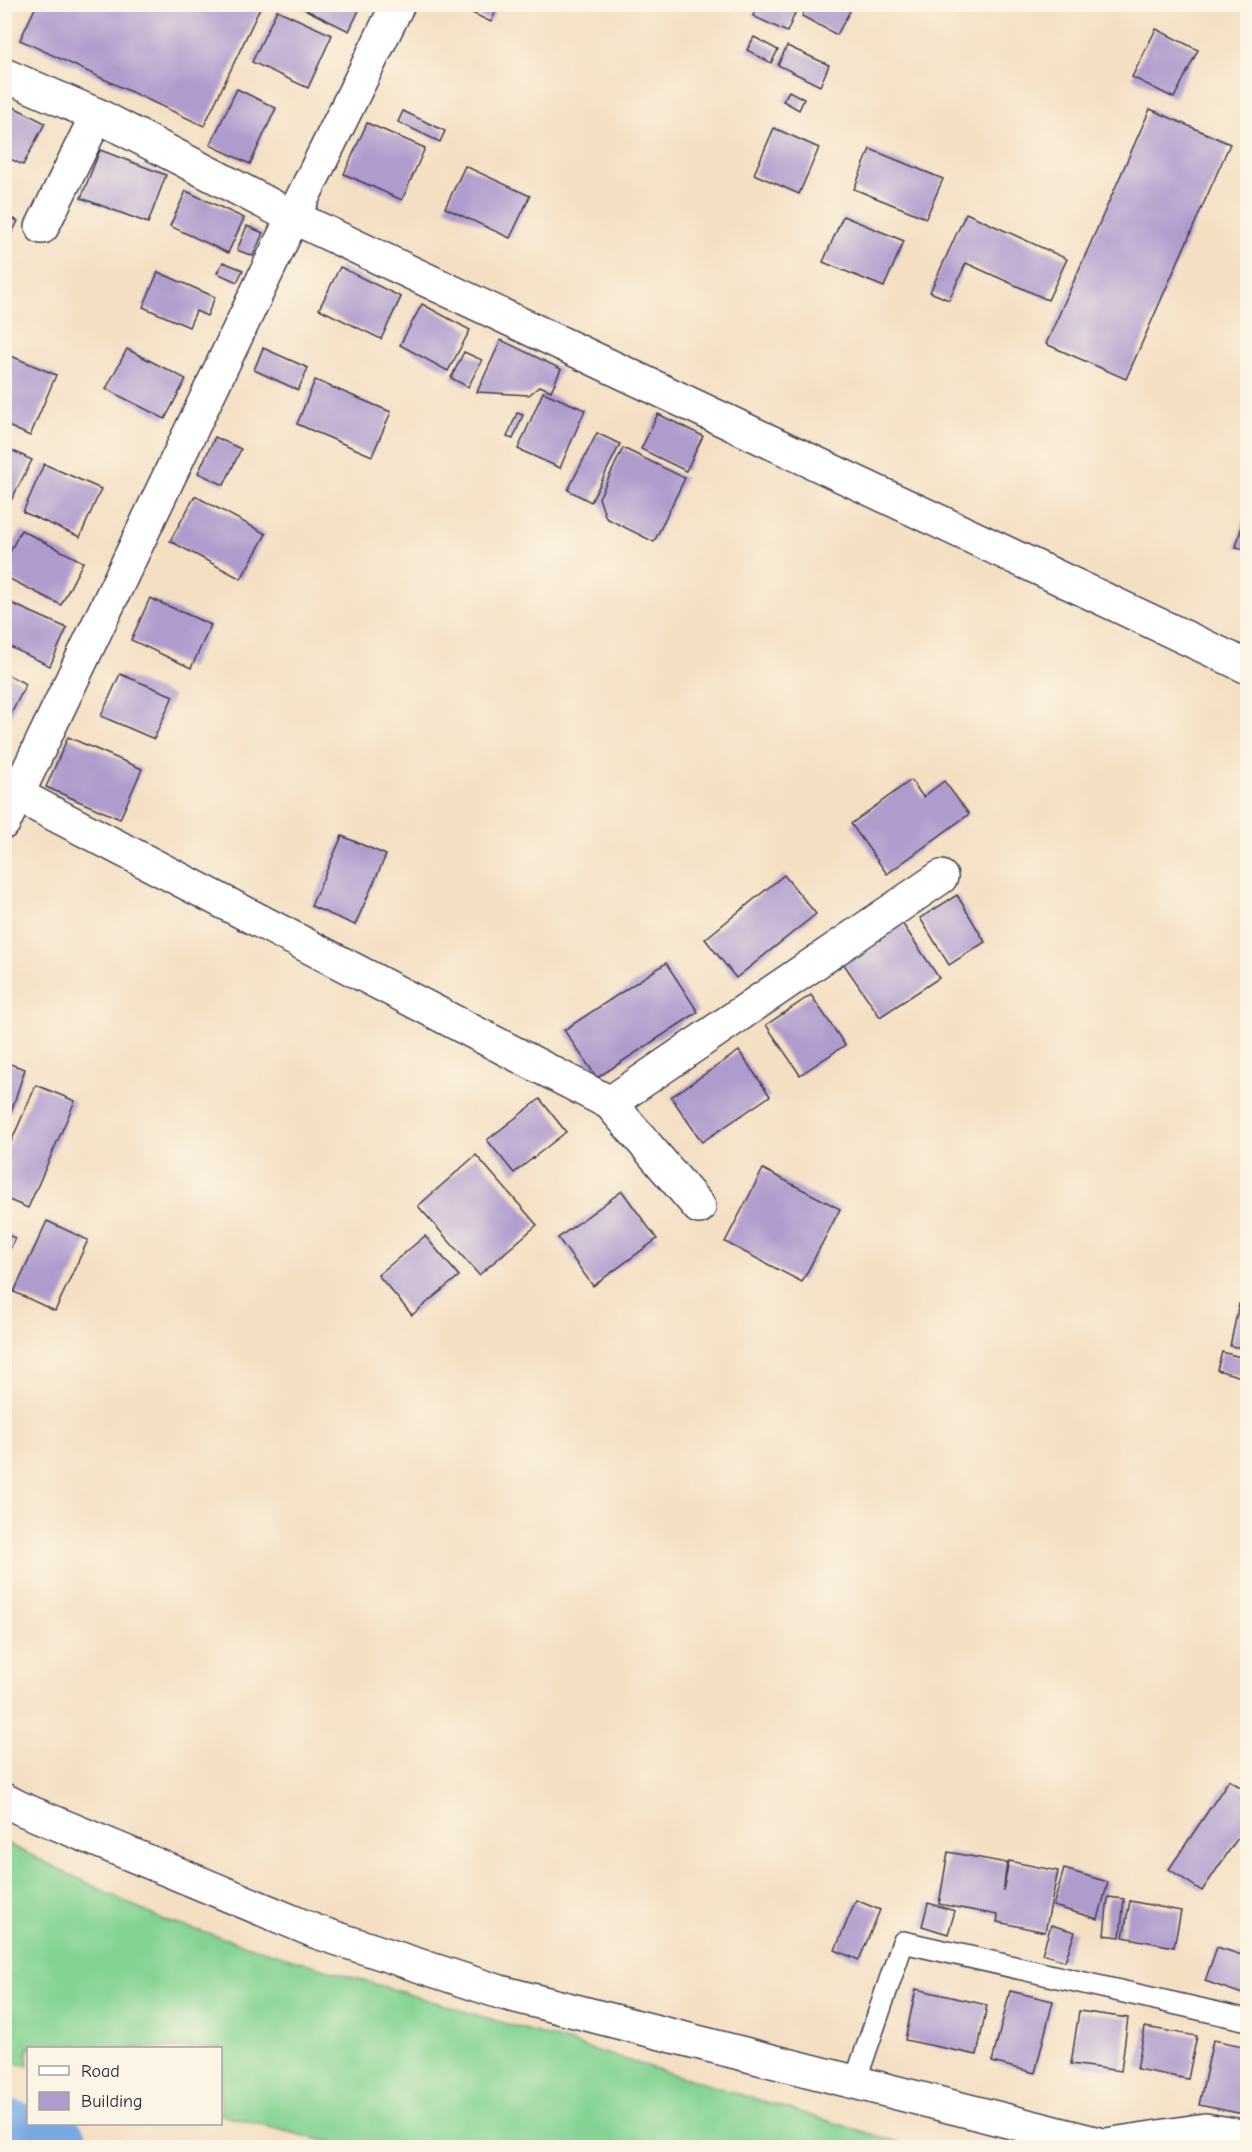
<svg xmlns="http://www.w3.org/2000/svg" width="1252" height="2152" font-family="'Comic Neue',sans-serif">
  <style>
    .grass { fill: #84d393; stroke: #537a67; stroke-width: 1.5 }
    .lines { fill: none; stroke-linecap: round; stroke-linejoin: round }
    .river { stroke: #76a8e2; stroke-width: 68 }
    .building { fill: #b09bcd }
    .lane-casing { stroke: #423e4f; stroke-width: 24 }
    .street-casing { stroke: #423e4f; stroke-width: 36 }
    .lane { stroke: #fff; stroke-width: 21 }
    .street { stroke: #fff; stroke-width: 33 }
  </style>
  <rect width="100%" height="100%" fill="#fcf5e5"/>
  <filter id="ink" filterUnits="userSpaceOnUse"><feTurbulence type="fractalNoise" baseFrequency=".0167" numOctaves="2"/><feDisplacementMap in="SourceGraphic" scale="12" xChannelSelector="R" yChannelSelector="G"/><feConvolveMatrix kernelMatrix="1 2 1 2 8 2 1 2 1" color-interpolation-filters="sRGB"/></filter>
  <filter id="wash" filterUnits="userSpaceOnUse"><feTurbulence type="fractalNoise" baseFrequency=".008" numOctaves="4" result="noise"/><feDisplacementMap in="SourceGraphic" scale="24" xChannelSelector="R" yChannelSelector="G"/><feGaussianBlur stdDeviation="1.35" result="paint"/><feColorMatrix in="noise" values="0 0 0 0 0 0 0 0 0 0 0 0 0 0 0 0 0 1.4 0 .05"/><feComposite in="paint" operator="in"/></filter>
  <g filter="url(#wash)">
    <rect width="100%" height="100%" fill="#f4dfc3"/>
    <path class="grass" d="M 4,1842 L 160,1919 L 914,2147 L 349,2147 L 221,2115 L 220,2048 L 28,2048 L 28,2066 L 5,2060 Z"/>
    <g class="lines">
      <path class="river" d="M 4,2132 L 57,2148"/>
    </g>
    <g id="blocks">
      <g class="building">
        <path d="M 37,4 L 262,4 L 204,126 L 20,40 Z"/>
        <path d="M 294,4 L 362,4 L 349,31 Z"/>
        <path d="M 453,4 L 499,4 L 491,22 Z"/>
        <path d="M 758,4 L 799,4 L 787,32 L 753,16 Z"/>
        <path d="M 808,5 L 853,5 L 837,35 L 802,16 Z"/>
        <path d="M 277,10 L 332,35 L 308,88 L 252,62 Z"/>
        <path d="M 1156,29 L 1198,50 L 1174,98 L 1132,77 Z"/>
        <path d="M 754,37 L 778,50 L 771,63 L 747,50 Z"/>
        <path d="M 787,46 L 829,65 L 820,86 L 778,65 Z"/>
        <path d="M 237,89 L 276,108 L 250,164 L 210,145 Z"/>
        <path d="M 789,91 L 804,99 L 799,110 L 783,101 Z"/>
        <path d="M 4,102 L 45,123 L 23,165 L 4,156 Z"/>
        <path d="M 1150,109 L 1230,144 L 1126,379 L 1046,344 Z"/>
        <path d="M 403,111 L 445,131 L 440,142 L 398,122 Z"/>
        <path d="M 367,123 L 425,148 L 402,200 L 344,174 Z"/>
        <path d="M 774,128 L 819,148 L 799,194 L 754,174 Z"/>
        <path d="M 870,149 L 943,179 L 926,218 L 854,189 Z"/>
        <path d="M 100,150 L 166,175 L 148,223 L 81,198 Z"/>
        <path d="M 465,166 L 530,196 L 510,238 L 445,208 Z"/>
        <path d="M 186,191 L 244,218 L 228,253 L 170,226 Z"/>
        <path d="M 966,213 L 1067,259 L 1048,300 L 966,263 L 949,300 L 930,292 Z"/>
        <path d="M 4,214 L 18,221 L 4,249 Z"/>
        <path d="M 843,216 L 904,241 L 884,287 L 823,262 Z"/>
        <path d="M 247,226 L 263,233 L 253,256 L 237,250 Z"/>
        <path d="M 223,262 L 243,270 L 237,282 L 217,273 Z"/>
        <path d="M 340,267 L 401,297 L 381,339 L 319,309 Z"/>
        <path d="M 158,272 L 215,297 L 207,316 L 196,311 L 189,327 L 143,307 Z"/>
        <path d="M 422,304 L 470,330 L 448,371 L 400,345 Z"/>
        <path d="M 501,340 L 561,369 L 551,391 L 540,386 L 529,395 L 477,392 Z"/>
        <path d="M 263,348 L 308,368 L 298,390 L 254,370 Z"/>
        <path d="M 127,349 L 186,379 L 165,419 L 106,389 Z"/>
        <path d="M 464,352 L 482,360 L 468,387 L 451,378 Z"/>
        <path d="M 4,353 L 56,375 L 30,436 L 4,424 Z"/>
        <path d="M 315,380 L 391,412 L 372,456 L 297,424 Z"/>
        <path d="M 543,392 L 585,410 L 560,468 L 518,449 Z"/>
        <path d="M 517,413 L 523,415 L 513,439 L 507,437 Z"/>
        <path d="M 658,414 L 703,436 L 686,471 L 641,449 Z"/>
        <path d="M 597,433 L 620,444 L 591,502 L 568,490 Z"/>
        <path d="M 215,437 L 241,449 L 224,485 L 198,473 Z"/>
        <path d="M 5,447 L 32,460 L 4,514 L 4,448 Z"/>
        <path d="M 623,448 L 685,478 L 654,542 L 606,518 L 599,498 Z"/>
        <path d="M 44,464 L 101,489 L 80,537 L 23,512 Z"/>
        <path d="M 195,496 L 266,534 L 241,579 L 170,541 Z"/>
        <path d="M 1247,508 L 1248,508 L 1248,550 L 1236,547 Z"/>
        <path d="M 21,530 L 83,562 L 61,605 L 4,576 L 4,564 Z"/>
        <path d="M 150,598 L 211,625 L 191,668 L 131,640 Z"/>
        <path d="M 4,600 L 67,628 L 50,666 L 4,644 Z"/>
        <path d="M 4,673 L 26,684 L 4,728 Z"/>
        <path d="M 120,674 L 173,696 L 154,739 L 101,716 Z"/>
        <path d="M 68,737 L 142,769 L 120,819 L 46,787 Z"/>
        <path d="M 911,780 L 923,797 L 944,781 L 969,814 L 887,874 L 851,824 Z"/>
        <path d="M 342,836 L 386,855 L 355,925 L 311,906 Z"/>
        <path d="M 784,875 L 816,914 L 736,978 L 705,939 Z"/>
        <path d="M 957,895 L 985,942 L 949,965 L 920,918 Z"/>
        <path d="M 902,923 L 939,978 L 880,1017 L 843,963 Z"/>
        <path d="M 666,963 L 698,1012 L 597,1078 L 564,1030 Z"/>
        <path d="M 811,995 L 845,1045 L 800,1075 L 766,1025 Z"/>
        <path d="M 739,1051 L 770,1096 L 702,1142 L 671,1097 Z"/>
        <path d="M 4,1062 L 25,1069 L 11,1112 L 4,1110 Z"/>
        <path d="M 36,1085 L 75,1101 L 28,1208 L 4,1198 L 4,1158 Z"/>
        <path d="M 540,1099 L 566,1132 L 514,1173 L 487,1140 Z"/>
        <path d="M 476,1155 L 537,1225 L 479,1275 L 418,1206 Z"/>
        <path d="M 763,1169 L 840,1209 L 802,1282 L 725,1242 Z"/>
        <path d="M 622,1191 L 657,1239 L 593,1286 L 558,1238 Z"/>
        <path d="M 47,1221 L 88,1240 L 55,1311 L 14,1292 Z"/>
        <path d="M 4,1233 L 15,1238 L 4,1262 Z"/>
        <path d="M 425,1236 L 459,1276 L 412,1315 L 378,1275 Z"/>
        <path d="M 1239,1304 L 1248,1306 L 1248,1349 L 1230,1346 Z"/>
        <path d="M 1222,1352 L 1248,1359 L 1248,1379 L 1217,1370 Z"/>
        <path d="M 1229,1780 L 1248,1792 L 1248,1823 L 1202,1891 L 1169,1869 Z"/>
        <path d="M 948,1852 L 1007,1863 L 1003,1891 L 1009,1861 L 1058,1871 L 1045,1932 L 997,1922 L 998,1915 L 939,1904 Z"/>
        <path d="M 1064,1869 L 1108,1882 L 1098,1919 L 1053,1906 Z"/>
        <path d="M 1108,1897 L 1124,1899 L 1120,1937 L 1104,1935 Z"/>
        <path d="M 856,1900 L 880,1910 L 859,1960 L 835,1950 Z"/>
        <path d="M 1130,1901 L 1181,1911 L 1174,1947 L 1123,1937 Z"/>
        <path d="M 928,1903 L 955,1911 L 948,1934 L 922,1926 Z"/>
        <path d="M 1051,1925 L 1075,1932 L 1065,1961 L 1042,1954 Z"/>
        <path d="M 1217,1947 L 1248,1957 L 1248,1996 L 1205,1981 Z"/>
        <path d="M 916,1989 L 987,2005 L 977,2055 L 905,2040 Z"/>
        <path d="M 1010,1991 L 1053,2001 L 1035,2073 L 992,2062 Z"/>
        <path d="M 1079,2011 L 1128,2018 L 1121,2071 L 1071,2064 Z"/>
        <path d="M 1145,2027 L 1197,2036 L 1188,2079 L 1137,2069 Z"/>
        <path d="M 1213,2040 L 1248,2047 L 1248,2115 L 1199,2105 Z"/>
      </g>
    </g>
  </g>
  <g filter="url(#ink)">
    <use href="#blocks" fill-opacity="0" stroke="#423e4f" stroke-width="1.5"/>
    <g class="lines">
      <defs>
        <path id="lane" d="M 855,2082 L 903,1942 L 1248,2020"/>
        <g id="street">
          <path d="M 4,75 L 97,115 L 293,217 L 1248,667"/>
          <path d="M 42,227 L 97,115"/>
          <path d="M 4,788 L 610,1103 L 941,877"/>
          <path d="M 4,822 L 293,217 L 398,4"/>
          <path d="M 610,1103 L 699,1207"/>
          <path d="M 4,1800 L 22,1809 L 317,1932 L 500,1992 L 1114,2148"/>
          <path d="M 1106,2145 L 1205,2130 L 1248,2137"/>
        </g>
      </defs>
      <use href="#lane" class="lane-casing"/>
      <use href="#street" class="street-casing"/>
      <use href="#lane" class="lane"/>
      <use href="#street" class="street"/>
    </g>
  </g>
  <rect width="1252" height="2152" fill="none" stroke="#fcf5e5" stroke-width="24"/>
  <rect x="27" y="2047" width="195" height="78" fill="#fcf5e5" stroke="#a5a1a1" stroke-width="1.5"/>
  <rect x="39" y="2066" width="30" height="9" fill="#ffffff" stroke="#a5a1a1" stroke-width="1.5"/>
  <text x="81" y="2077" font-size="18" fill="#22223b">Road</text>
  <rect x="39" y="2092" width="30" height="18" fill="#b09bcd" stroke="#a5a1a1" stroke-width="1.5"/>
  <text x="81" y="2107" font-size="18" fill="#22223b">Building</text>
</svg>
